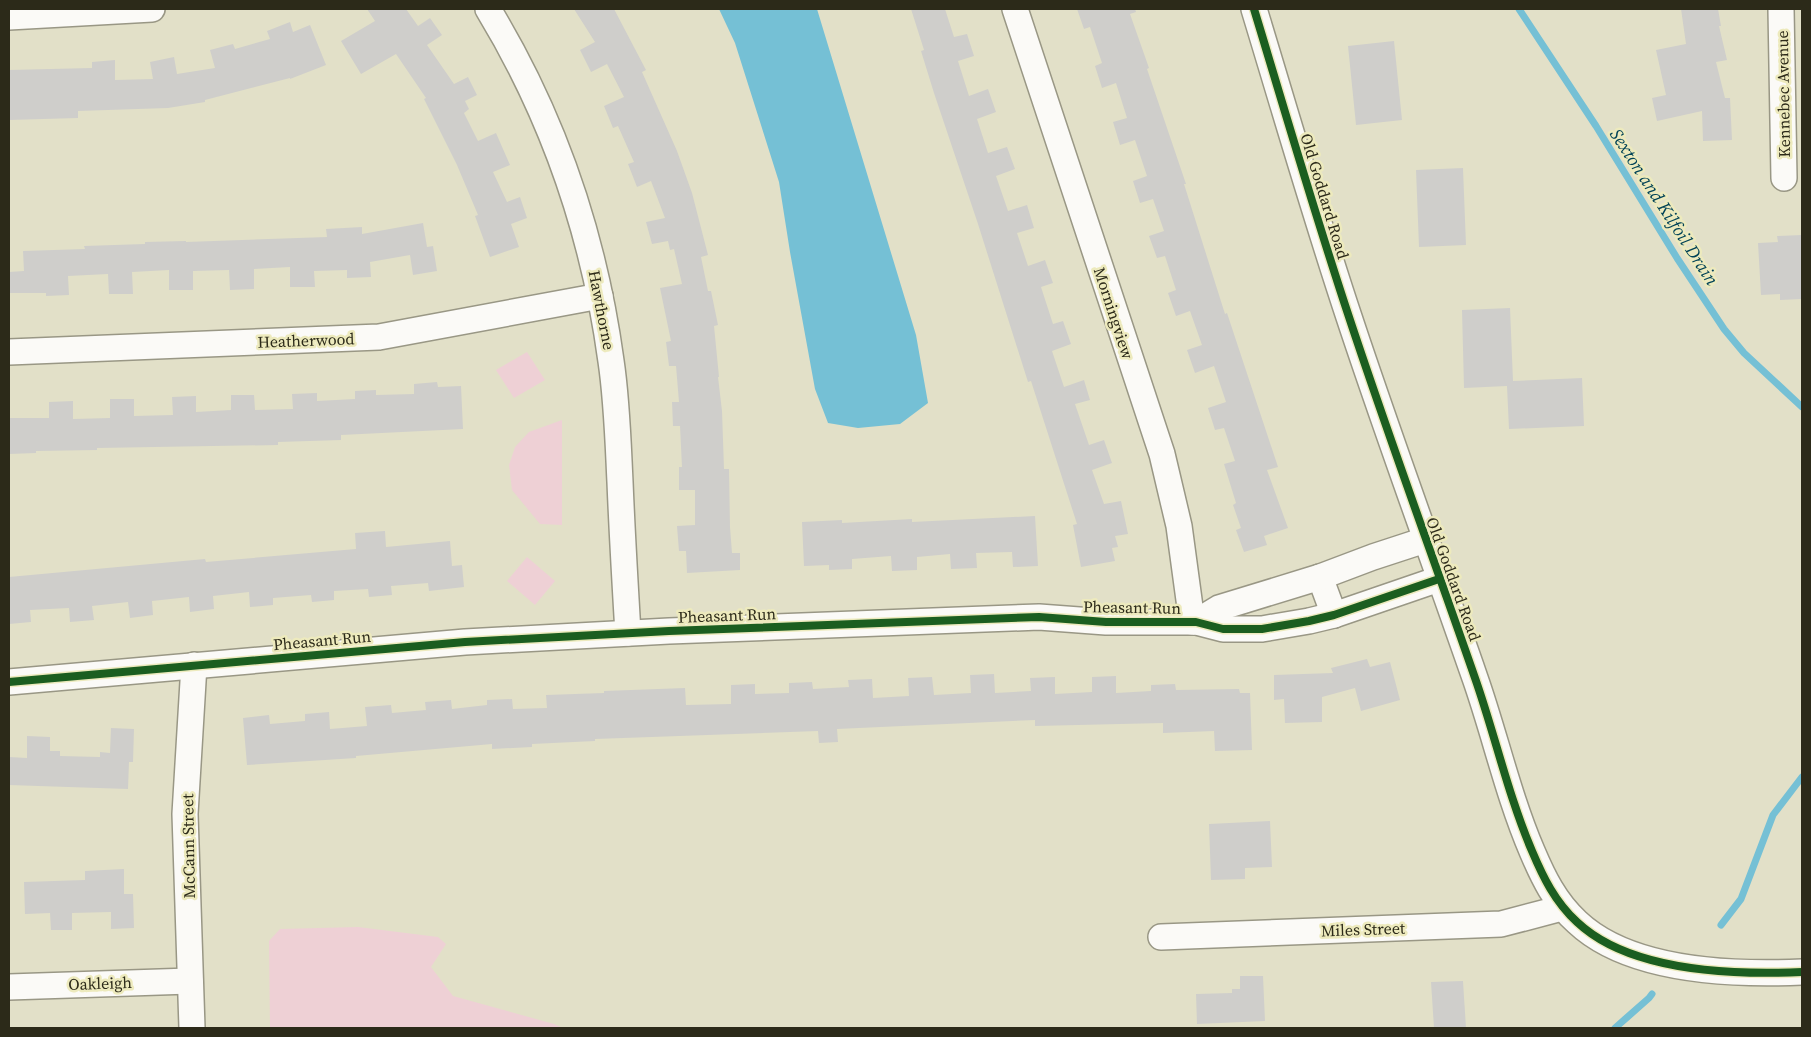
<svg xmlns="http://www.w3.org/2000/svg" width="1811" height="1037" font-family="'Source Serif 4',serif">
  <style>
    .green { fill: #eed0d5 }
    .water { fill: #75c0d5 }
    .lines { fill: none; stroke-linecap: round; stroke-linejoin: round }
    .stream { stroke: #75c0d5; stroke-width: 7 }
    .building { fill: #cfcecb }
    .minor-casing { stroke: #999785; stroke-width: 28 }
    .minor { stroke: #fbfaf7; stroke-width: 25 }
    .cycleway-casing { stroke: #edeabd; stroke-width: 11 }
    .cycleway { stroke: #1b5e20; stroke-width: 8 }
    .labels { text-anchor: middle; stroke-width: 5; stroke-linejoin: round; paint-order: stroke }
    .street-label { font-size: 16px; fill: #2c2a19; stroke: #edeabd }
    .water-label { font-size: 18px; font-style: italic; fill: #004256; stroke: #edeabd }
  </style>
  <rect width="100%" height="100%" fill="#e2e0c8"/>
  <g class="green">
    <path d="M 527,352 L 545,380 L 514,398 L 496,370 Z"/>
    <path d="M 562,420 L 562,525 L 540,524 L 512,490 L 509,465 L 515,447 L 529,432 Z"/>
    <path d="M 527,557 L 555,581 L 535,605 L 507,581 Z"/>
    <path d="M 358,927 L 438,937 L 446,944 L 431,967 L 453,996 L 554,1024 L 563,1028 L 270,1028 L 269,941 L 280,929 Z"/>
  </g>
  <path class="water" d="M 719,9 L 817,9 L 916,335 L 928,403 L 900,424 L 858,428 L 828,423 L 815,389 L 790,252 L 779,182 L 735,43 Z"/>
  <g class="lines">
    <g class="stream">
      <path d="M 1519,9 L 1596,126 L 1677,258 L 1724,329 L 1744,353 L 1802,407"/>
      <path d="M 1721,925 L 1741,899 L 1773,815 L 1802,777"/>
      <path d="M 1615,1028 L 1649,998 L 1652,994"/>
    </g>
  </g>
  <g class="building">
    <path d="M 367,9 L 406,9 L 418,26 L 430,18 L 442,35 L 427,45 L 454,84 L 468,77 L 477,95 L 465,101 L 469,109 L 464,113 L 478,141 L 496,133 L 510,165 L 493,172 L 507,202 L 520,197 L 527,218 L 511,224 L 519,247 L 490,257 L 475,216 L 478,215 L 457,165 L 424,99 L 426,98 L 396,54 L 361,74 L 341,41 L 375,21 Z"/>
    <path d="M 574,9 L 614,9 L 646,70 L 642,72 L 677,151 L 692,193 L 708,255 L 701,257 L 708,291 L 711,291 L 718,325 L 714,326 L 719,377 L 718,377 L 722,411 L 724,469 L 729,469 L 730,527 L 732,553 L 740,553 L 740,570 L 687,573 L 686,551 L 679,551 L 677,526 L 695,525 L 695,490 L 679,490 L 679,467 L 682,467 L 680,426 L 673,426 L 672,402 L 679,402 L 676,366 L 669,366 L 666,342 L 671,341 L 660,288 L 682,284 L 674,249 L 670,250 L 668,241 L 652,244 L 646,222 L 665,218 L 651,181 L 637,187 L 628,164 L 634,162 L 618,126 L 613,128 L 604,106 L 624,97 L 607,64 L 591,72 L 580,50 L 595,42 Z"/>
    <path d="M 911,9 L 945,9 L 954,37 L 967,34 L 974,56 L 958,61 L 969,96 L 988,89 L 996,112 L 977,119 L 988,153 L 1007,147 L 1015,169 L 996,176 L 1008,211 L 1027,205 L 1034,228 L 1017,233 L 1028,266 L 1045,260 L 1053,283 L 1041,287 L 1053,324 L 1063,321 L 1071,344 L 1052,351 L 1064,387 L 1084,380 L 1090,400 L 1075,404 L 1089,445 L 1104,440 L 1112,463 L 1092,470 L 1104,504 L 1121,501 L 1128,534 L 1115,536 L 1118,547 L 1112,548 L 1115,561 L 1081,567 L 1073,525 L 1077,524 L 1031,381 L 1028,382 L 978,224 L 934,93 L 921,51 L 924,50 Z"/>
    <path d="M 1077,9 L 1135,9 L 1136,12 L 1130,14 L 1149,68 L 1147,69 L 1186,184 L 1184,184 L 1225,314 L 1227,313 L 1278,467 L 1267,470 L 1288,528 L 1264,536 L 1267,545 L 1244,552 L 1236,530 L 1241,528 L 1233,505 L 1236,503 L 1224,464 L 1235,461 L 1224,428 L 1215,430 L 1208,408 L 1226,402 L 1214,366 L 1195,373 L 1187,350 L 1202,345 L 1190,311 L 1176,316 L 1168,293 L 1176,290 L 1165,256 L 1157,258 L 1149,236 L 1164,231 L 1153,199 L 1140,203 L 1133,181 L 1147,176 L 1135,140 L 1120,145 L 1113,122 L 1127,118 L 1116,83 L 1102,88 L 1095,66 L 1102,63 L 1090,27 L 1084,29 Z"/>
    <path d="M 1681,9 L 1718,9 L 1721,26 L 1719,26 L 1727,60 L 1716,62 L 1725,98 L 1730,98 L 1732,140 L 1703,141 L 1702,111 L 1657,121 L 1652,98 L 1666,95 L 1656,50 L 1686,44 Z"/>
    <path d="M 290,22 L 293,32 L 310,25 L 326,65 L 290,79 L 290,78 L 205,100 L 205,102 L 168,108 L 78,111 L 78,118 L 9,120 L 9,70 L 92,68 L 92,62 L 115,60 L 115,80 L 153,79 L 150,62 L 174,57 L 177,74 L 215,68 L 210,50 L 233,44 L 235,49 L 270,39 L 267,31 Z"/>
    <path d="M 1394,41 L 1402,120 L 1356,125 L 1348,46 Z"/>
    <path d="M 1463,168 L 1466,245 L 1419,247 L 1416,170 Z"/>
    <path d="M 423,223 L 427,247 L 433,246 L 437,271 L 413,275 L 410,255 L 370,262 L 371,277 L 347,278 L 347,270 L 314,271 L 315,287 L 290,287 L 290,267 L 254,269 L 254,289 L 230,290 L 229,270 L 193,271 L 193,290 L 169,290 L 169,270 L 132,272 L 133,294 L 109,294 L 108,274 L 68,276 L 69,295 L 46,296 L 46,293 L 9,293 L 9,272 L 24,271 L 23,251 L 85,249 L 84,246 L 145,244 L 145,242 L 186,241 L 186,242 L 327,237 L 326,229 L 362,227 L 362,234 Z"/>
    <path d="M 1802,235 L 1802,299 L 1780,300 L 1780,294 L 1761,295 L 1758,243 L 1778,242 L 1777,236 Z"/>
    <path d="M 1510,308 L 1513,381 L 1582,378 L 1584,426 L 1509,429 L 1507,386 L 1464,388 L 1462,310 Z"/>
    <path d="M 437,382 L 438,387 L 461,386 L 463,429 L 341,435 L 341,440 L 278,442 L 278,445 L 97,448 L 97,450 L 36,451 L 36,453 L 9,454 L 9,418 L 49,418 L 49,402 L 73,401 L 73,419 L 110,418 L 110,399 L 134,399 L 134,416 L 173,415 L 172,397 L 196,396 L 196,412 L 231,410 L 231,395 L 254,395 L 255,410 L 293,409 L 292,394 L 317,393 L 317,401 L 355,399 L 355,391 L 376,390 L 376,395 L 414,394 L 414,384 Z"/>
    <path d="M 1035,516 L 1038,566 L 1013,567 L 1012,552 L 976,553 L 977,568 L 951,569 L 950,554 L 917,557 L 917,570 L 892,571 L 891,556 L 852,559 L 852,569 L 829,570 L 829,565 L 804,566 L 802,522 L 842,520 L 842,523 L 912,519 L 912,522 Z"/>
    <path d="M 385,531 L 386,547 L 450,541 L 452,566 L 462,565 L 464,587 L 429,591 L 428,583 L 391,586 L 392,595 L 369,597 L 368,589 L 334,591 L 334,600 L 312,602 L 311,595 L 273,598 L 273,605 L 250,607 L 249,592 L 213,596 L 214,609 L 190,612 L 189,597 L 152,601 L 153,615 L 130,618 L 128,602 L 92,606 L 94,620 L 70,622 L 69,608 L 30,610 L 31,622 L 9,624 L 9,577 L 205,559 L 206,562 L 356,549 L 355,533 Z"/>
    <path d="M 1367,659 L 1370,667 L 1390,662 L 1400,700 L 1361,711 L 1355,688 L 1322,697 L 1322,722 L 1285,723 L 1284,699 L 1274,700 L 1274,675 L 1333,673 L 1331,668 Z"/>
    <path d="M 994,674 L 995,693 L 1031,691 L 1030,678 L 1055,677 L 1055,694 L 1092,692 L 1092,677 L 1116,676 L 1116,693 L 1151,691 L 1151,685 L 1175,684 L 1176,690 L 1239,689 L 1240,693 L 1250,693 L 1252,750 L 1215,751 L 1214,731 L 1163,733 L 1163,723 L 1035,726 L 1035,720 L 837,729 L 838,742 L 819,743 L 818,731 L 595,739 L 595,741 L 532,744 L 532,747 L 492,749 L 492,744 L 356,756 L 356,758 L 247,765 L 243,718 L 269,715 L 270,724 L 305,721 L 305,714 L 329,712 L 330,729 L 367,726 L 365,707 L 391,705 L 392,713 L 426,710 L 425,702 L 451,700 L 452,709 L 487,705 L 487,700 L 512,699 L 513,709 L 547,708 L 546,695 L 604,693 L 604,691 L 685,688 L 686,705 L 731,704 L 731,685 L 755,684 L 755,694 L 789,693 L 789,683 L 812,682 L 813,689 L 849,687 L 848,680 L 872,679 L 873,698 L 909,696 L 908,678 L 932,677 L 934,695 L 971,693 L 970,675 Z"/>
    <path d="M 111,728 L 134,729 L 133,762 L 129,762 L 128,789 L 9,785 L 9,757 L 27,758 L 27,736 L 50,737 L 50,751 L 60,751 L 60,756 L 100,757 L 100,752 L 110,753 Z"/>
    <path d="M 1270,821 L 1272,867 L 1245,868 L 1245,879 L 1211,880 L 1209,824 Z"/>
    <path d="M 124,869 L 124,894 L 133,894 L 134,928 L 111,929 L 111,912 L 72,913 L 72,930 L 51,930 L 50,913 L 25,914 L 24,882 L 85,880 L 85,871 Z"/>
    <path d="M 1240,976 L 1263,976 L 1265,1021 L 1197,1024 L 1196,994 L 1232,993 L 1232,989 L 1240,989 Z"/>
    <path d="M 1463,981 L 1466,1028 L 1434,1028 L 1431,982 Z"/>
  </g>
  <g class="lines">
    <defs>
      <g id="minor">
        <path d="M 488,9 C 553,116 594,236 611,361 C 617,401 618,441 620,482 C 622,532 625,583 628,633"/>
        <path d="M 1015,9 L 1162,454 L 1179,526 L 1192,622"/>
        <path d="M 1254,9 C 1285,111 1315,215 1349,317 C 1389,438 1433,557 1475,678 C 1495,735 1508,795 1532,851 C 1543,877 1555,902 1577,922 C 1630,972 1733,975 1802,972"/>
        <path d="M 1781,9 L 1784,178"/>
        <path d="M 9,17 L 152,9"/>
        <path d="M 9,352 L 379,337 L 600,296"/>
        <path d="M 1320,577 L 1334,615"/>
        <path d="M 1196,622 L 1219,608 L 1320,577 L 1373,557 L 1425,540"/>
        <path d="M 9,682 L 465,642 L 669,631 L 1039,617 L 1106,622 L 1196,622 L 1223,629 L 1262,629 L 1309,621 L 1334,615 L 1439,579"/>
        <path d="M 1161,937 L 1501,924 L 1562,908"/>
        <path d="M 9,987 L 190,981"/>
        <path d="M 192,1028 L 185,814 L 194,665"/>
      </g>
    </defs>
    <use href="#minor" class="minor-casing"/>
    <use href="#minor" class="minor"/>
    <defs>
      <g id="cycleway">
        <path d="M 1254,9 C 1285,111 1315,215 1349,317 C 1389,438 1433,557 1475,678 C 1495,735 1508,795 1532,851 C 1543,877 1555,902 1577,922 C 1630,972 1733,975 1802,972"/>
        <path d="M 9,682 L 465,642 L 669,631 L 1039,617 L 1106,622 L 1196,622 L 1223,629 L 1262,629 L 1309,621 L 1334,615 L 1439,579"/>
      </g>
    </defs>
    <use href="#cycleway" class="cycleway-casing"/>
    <use href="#cycleway" class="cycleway"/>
  </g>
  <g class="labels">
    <g class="street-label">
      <text transform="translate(1783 94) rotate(-91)" y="6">Kennebec Avenue</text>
      <text transform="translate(1325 196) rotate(73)" y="6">Old Goddard Road</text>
      <text transform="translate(602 310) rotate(79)" y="6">Hawthorne</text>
      <text transform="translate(1114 313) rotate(72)" y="6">Morningview</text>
      <text transform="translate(306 340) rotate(-2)" y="6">Heatherwood</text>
      <text transform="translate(1454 579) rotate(70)" y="6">Old Goddard Road</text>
      <text transform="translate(1132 607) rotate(1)" y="6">Pheasant Run</text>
      <text transform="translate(727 615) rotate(-2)" y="6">Pheasant Run</text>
      <text transform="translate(322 640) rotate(-5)" y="6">Pheasant Run</text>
      <text transform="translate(188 846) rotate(-91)" y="6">McCann Street</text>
      <text transform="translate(1363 929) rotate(-2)" y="6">Miles Street</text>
      <text transform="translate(100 983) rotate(-2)" y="6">Oakleigh</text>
    </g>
    <g class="water-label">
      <text transform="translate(1664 207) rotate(57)" y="6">Sexton and Kilfoil Drain</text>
    </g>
  </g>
  <rect width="1811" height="1037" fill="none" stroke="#2c2a19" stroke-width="20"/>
</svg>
